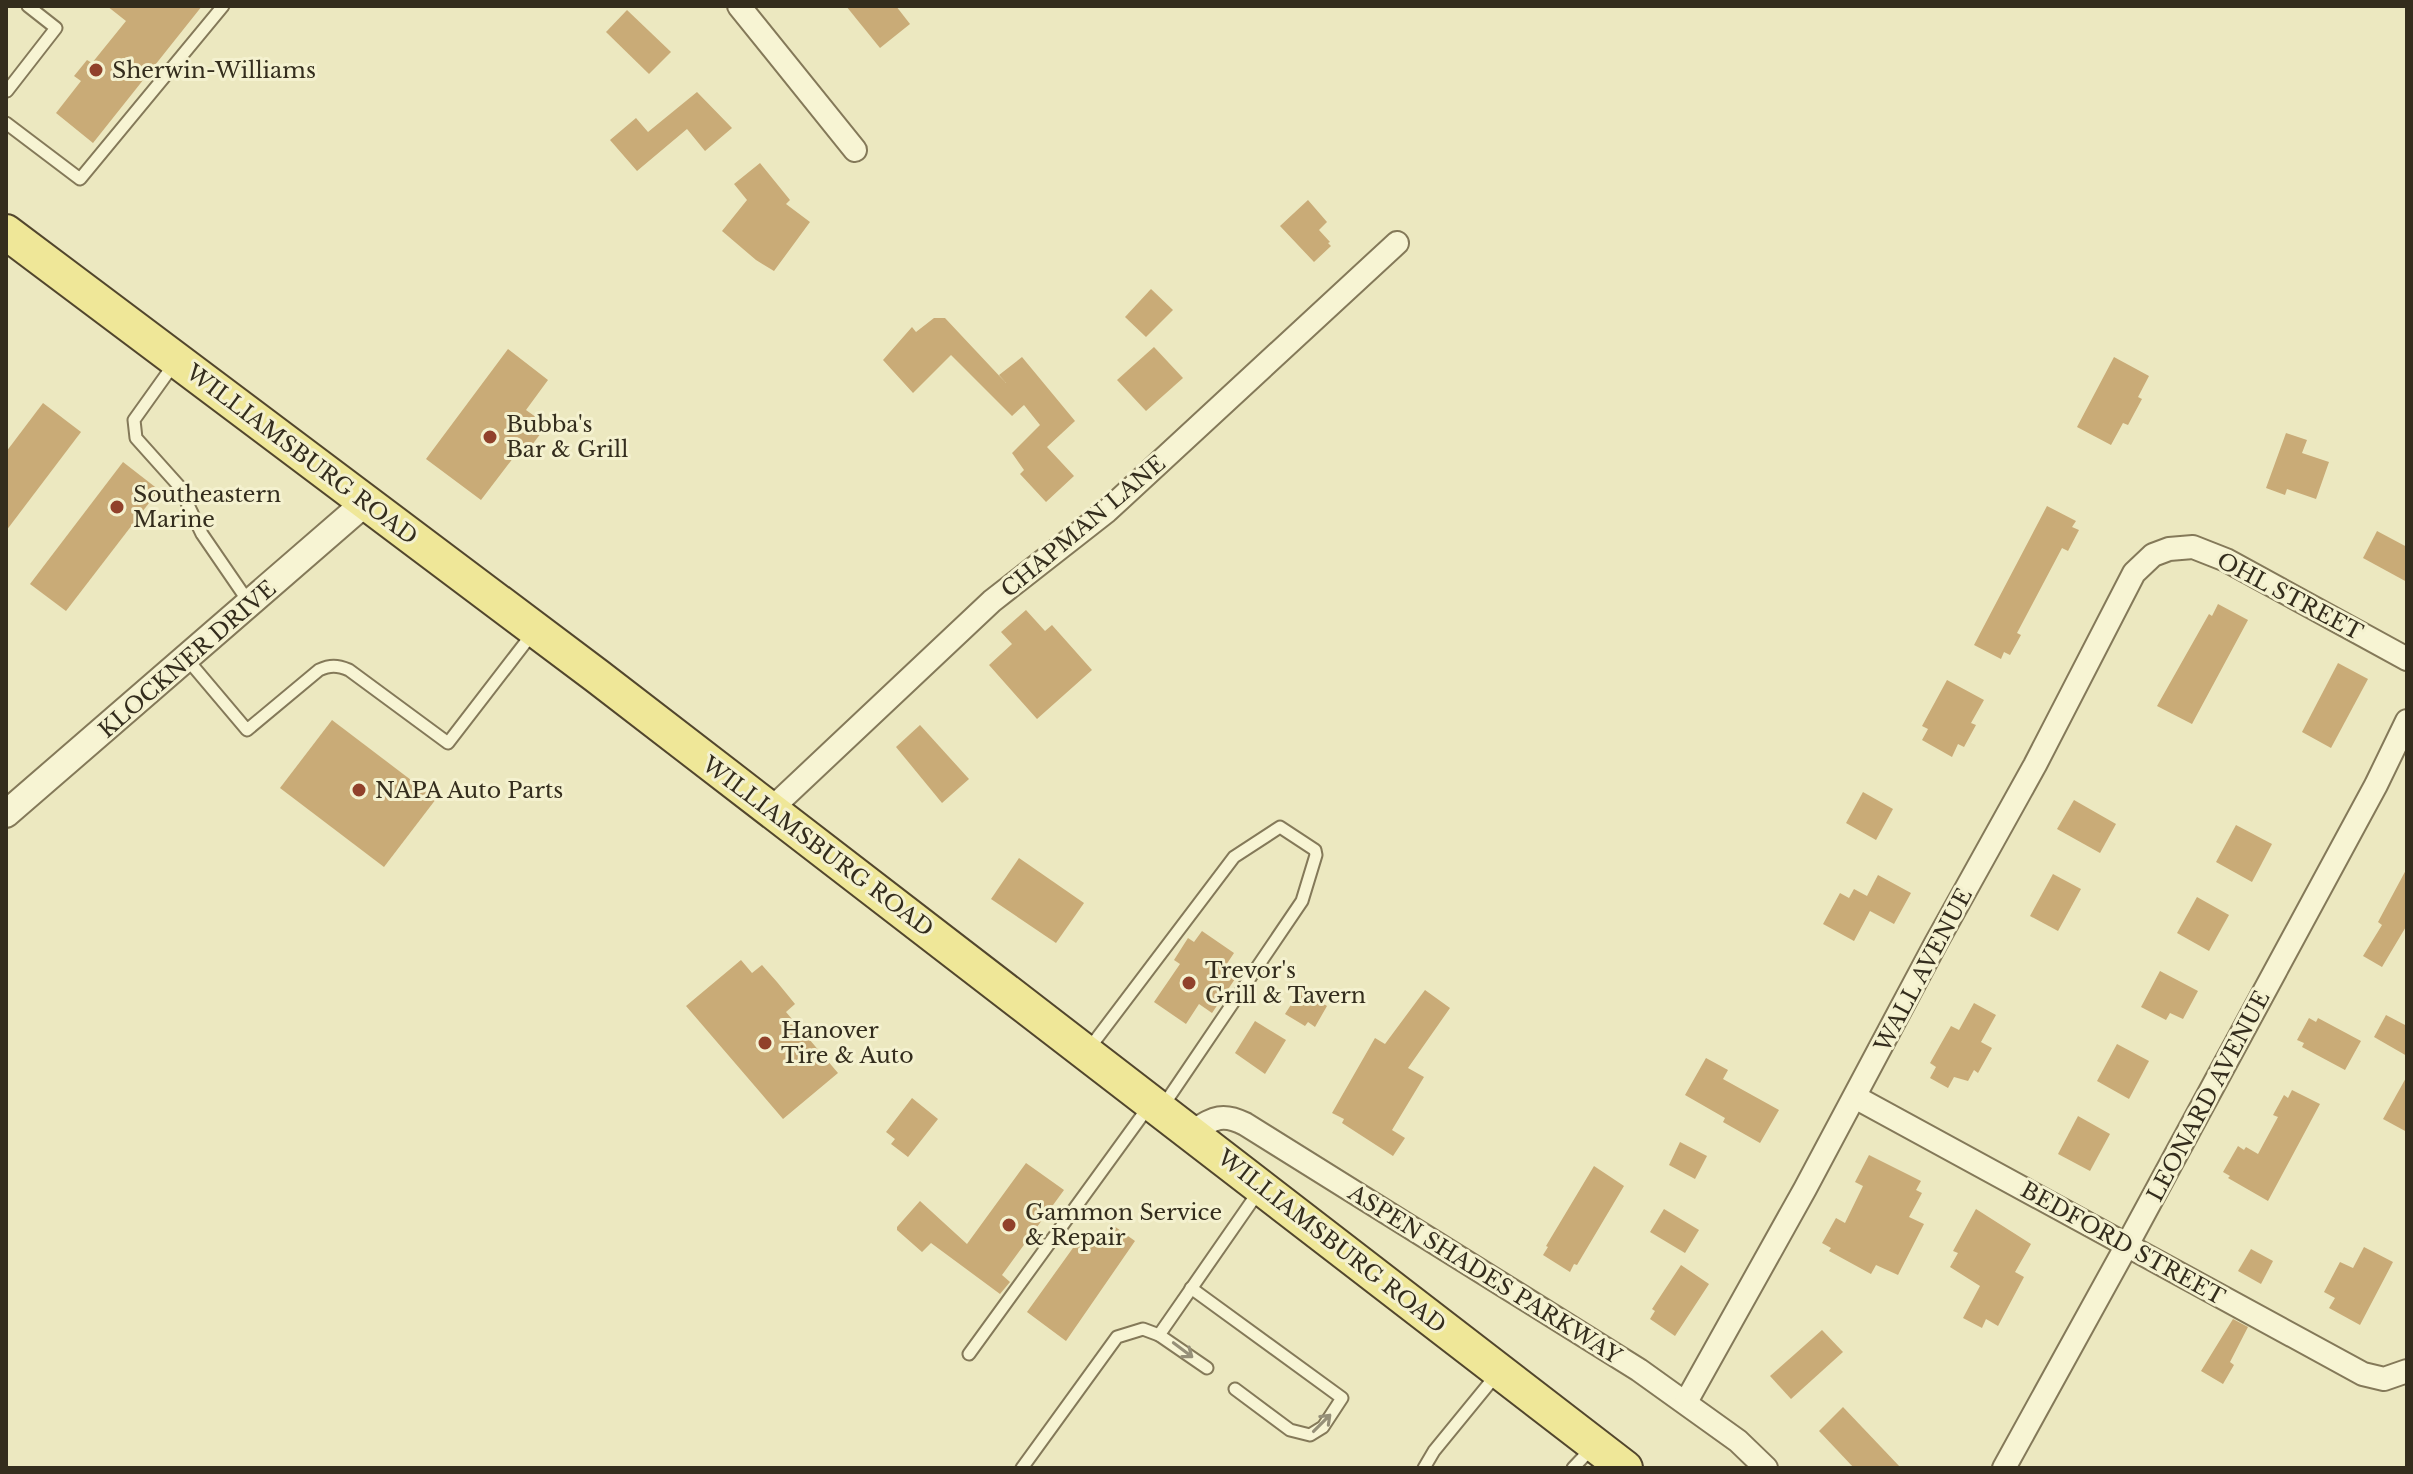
<svg xmlns="http://www.w3.org/2000/svg" width="2413" height="1474" font-family="'Libre Baskerville',serif">
  <style>
    .building { fill: #c9ab77 }
    .lines { fill: none; stroke-linecap: round; stroke-linejoin: round }
    .service-casing { stroke: #847959; stroke-width: 15 }
    .minor-casing { stroke: #847959; stroke-width: 26 }
    .tertiary-casing { stroke: #847959; stroke-width: 30 }
    .primary-casing { stroke: #52462d; stroke-width: 38 }
    .service { stroke: #f7f4d3; stroke-width: 11 }
    .minor { stroke: #f7f4d3; stroke-width: 22 }
    .tertiary { stroke: #f7f4d3; stroke-width: 26 }
    .primary { stroke: #efe798; stroke-width: 34 }
    .oneway { stroke: #969078 }
    .poi-dot { fill: #91412b; stroke: #f4f1cf; stroke-width: 3 }
    .labels { text-anchor: middle; stroke-width: 6; stroke-linejoin: round; paint-order: stroke }
    .poi-label { font-size: 22px; fill: #342d1d; stroke: #f4f1cf; text-anchor: start }
    .street-label { font-size: 22px; fill: #342d1d; stroke: #f4f1cf }
  </style>
  <rect width="100%" height="100%" fill="#ece8c0"/>
  <g class="building">
    <path d="M 107,6 L 202,6 L 93,143 L 56,113 L 81,81 L 74,76 L 87,60 L 92,63 L 126,21 Z"/>
    <path d="M 846,6 L 896,6 L 910,24 L 880,48 Z"/>
    <path d="M 627,10 L 671,52 L 649,74 L 606,32 Z"/>
    <path d="M 697,92 L 732,128 L 705,151 L 687,129 L 637,171 L 610,140 L 636,118 L 648,132 Z"/>
    <path d="M 760,163 L 790,200 L 786,204 L 810,222 L 774,271 L 756,260 L 722,231 L 747,200 L 734,184 Z"/>
    <path d="M 1308,200 L 1327,222 L 1319,230 L 1330,242 L 1328,243 L 1331,246 L 1314,262 L 1280,226 Z"/>
    <path d="M 1151,289 L 1173,310 L 1146,337 L 1125,317 Z"/>
    <path d="M 934,318 L 945,318 L 1006,383 L 999,375 L 1022,357 L 1075,421 L 1047,447 L 1074,476 L 1046,502 L 1020,474 L 1024,470 L 1012,453 L 1040,425 L 1024,405 L 1012,416 L 951,355 L 913,393 L 883,360 L 912,327 L 916,332 Z"/>
    <path d="M 1154,347 L 1183,378 L 1146,411 L 1117,380 Z"/>
    <path d="M 508,349 L 548,380 L 526,410 L 547,425 L 526,453 L 520,449 L 481,500 L 426,459 Z"/>
    <path d="M 2114,357 L 2149,376 L 2138,397 L 2142,399 L 2128,425 L 2123,423 L 2111,445 L 2077,427 Z"/>
    <path d="M 43,403 L 81,432 L 6,531 L 6,452 Z"/>
    <path d="M 2286,433 L 2307,440 L 2302,453 L 2329,462 L 2316,499 L 2287,489 L 2285,495 L 2266,488 Z"/>
    <path d="M 123,462 L 159,490 L 66,611 L 30,584 Z"/>
    <path d="M 2047,506 L 2076,521 L 2072,527 L 2079,530 L 2068,551 L 2062,548 L 2017,633 L 2021,635 L 2010,655 L 2004,652 L 2001,659 L 1974,645 Z"/>
    <path d="M 2377,531 L 2407,547 L 2407,582 L 2363,558 Z"/>
    <path d="M 2218,604 L 2248,620 L 2192,724 L 2157,706 L 2209,614 L 2212,616 Z"/>
    <path d="M 1026,610 L 1045,631 L 1052,625 L 1092,670 L 1037,719 L 989,665 L 1012,644 L 1001,632 Z"/>
    <path d="M 2338,663 L 2368,679 L 2331,748 L 2302,732 Z"/>
    <path d="M 1947,680 L 1984,700 L 1971,723 L 1976,725 L 1964,747 L 1958,744 L 1952,757 L 1922,740 L 1928,729 L 1922,726 Z"/>
    <path d="M 332,720 L 436,799 L 384,867 L 280,788 Z"/>
    <path d="M 920,725 L 969,779 L 942,803 L 896,747 Z"/>
    <path d="M 1863,792 L 1893,809 L 1876,840 L 1846,823 Z"/>
    <path d="M 2074,800 L 2116,824 L 2100,853 L 2057,829 Z"/>
    <path d="M 2236,825 L 2272,844 L 2252,882 L 2216,862 Z"/>
    <path d="M 1019,858 L 1084,903 L 1056,943 L 991,899 Z"/>
    <path d="M 2407,868 L 2407,925 L 2382,967 L 2363,956 L 2382,925 L 2378,922 Z"/>
    <path d="M 2053,874 L 2081,889 L 2058,931 L 2030,916 Z"/>
    <path d="M 1878,875 L 1911,893 L 1894,924 L 1870,911 L 1854,941 L 1823,924 L 1840,893 L 1849,898 L 1854,889 L 1867,896 Z"/>
    <path d="M 2197,897 L 2229,915 L 2209,951 L 2177,933 Z"/>
    <path d="M 1202,931 L 1234,953 L 1224,968 L 1237,976 L 1212,1013 L 1199,1004 L 1186,1024 L 1154,1002 L 1180,964 L 1174,960 L 1188,938 L 1194,942 Z"/>
    <path d="M 741,960 L 752,973 L 762,965 L 777,982 L 795,1004 L 786,1012 L 838,1073 L 783,1119 L 686,1006 Z"/>
    <path d="M 2160,971 L 2198,991 L 2183,1019 L 2170,1013 L 2166,1020 L 2141,1007 Z"/>
    <path d="M 1301,989 L 1327,1006 L 1315,1027 L 1308,1022 L 1305,1026 L 1285,1014 Z"/>
    <path d="M 1425,990 L 1450,1008 L 1408,1068 L 1424,1077 L 1392,1130 L 1405,1138 L 1393,1156 L 1342,1123 L 1344,1119 L 1332,1113 L 1375,1038 L 1385,1044 Z"/>
    <path d="M 1974,1003 L 1996,1015 L 1981,1042 L 1992,1048 L 1978,1073 L 1974,1070 L 1968,1081 L 1954,1077 L 1948,1088 L 1930,1078 L 1936,1067 L 1930,1063 L 1951,1026 L 1959,1030 Z"/>
    <path d="M 2386,1015 L 2407,1026 L 2407,1056 L 2374,1037 Z"/>
    <path d="M 2309,1018 L 2316,1022 L 2318,1018 L 2361,1041 L 2345,1070 L 2302,1047 L 2304,1043 L 2297,1040 Z"/>
    <path d="M 1255,1021 L 1286,1040 L 1265,1074 L 1235,1053 Z"/>
    <path d="M 2117,1044 L 2149,1061 L 2129,1099 L 2097,1081 Z"/>
    <path d="M 1706,1058 L 1728,1070 L 1723,1079 L 1779,1110 L 1760,1143 L 1723,1122 L 1725,1118 L 1685,1095 Z"/>
    <path d="M 2407,1076 L 2407,1132 L 2383,1119 Z"/>
    <path d="M 2292,1090 L 2320,1104 L 2268,1201 L 2228,1178 L 2230,1176 L 2223,1172 L 2238,1146 L 2244,1150 L 2246,1147 L 2258,1154 L 2278,1117 L 2273,1115 L 2284,1095 L 2288,1098 Z"/>
    <path d="M 912,1098 L 938,1119 L 908,1157 L 891,1144 L 895,1139 L 886,1132 Z"/>
    <path d="M 2078,1116 L 2110,1134 L 2090,1171 L 2058,1154 Z"/>
    <path d="M 1680,1142 L 1707,1156 L 1695,1179 L 1669,1165 Z"/>
    <path d="M 1869,1155 L 1921,1181 L 1916,1190 L 1922,1193 L 1909,1217 L 1924,1224 L 1898,1275 L 1876,1265 L 1871,1274 L 1829,1251 L 1831,1248 L 1822,1243 L 1836,1218 L 1845,1223 L 1863,1186 L 1855,1182 Z"/>
    <path d="M 1026,1163 L 1064,1190 L 1002,1275 L 1010,1282 L 1000,1294 L 931,1243 L 922,1252 L 897,1230 L 897,1227 L 920,1201 L 967,1244 Z"/>
    <path d="M 1594,1166 L 1624,1186 L 1577,1265 L 1574,1264 L 1570,1272 L 1543,1255 L 1548,1247 L 1546,1246 Z"/>
    <path d="M 1664,1209 L 1699,1230 L 1685,1253 L 1650,1232 Z"/>
    <path d="M 1976,1209 L 2031,1244 L 2015,1272 L 2024,1277 L 1998,1326 L 1986,1319 L 1982,1328 L 1963,1318 L 1980,1286 L 1950,1267 L 1958,1253 L 1953,1251 Z"/>
    <path d="M 1114,1226 L 1135,1241 L 1066,1341 L 1027,1312 L 1083,1234 L 1099,1246 Z"/>
    <path d="M 2364,1247 L 2393,1262 L 2360,1325 L 2329,1308 L 2335,1298 L 2324,1292 L 2340,1262 L 2353,1268 Z"/>
    <path d="M 2251,1249 L 2273,1261 L 2261,1284 L 2238,1271 Z"/>
    <path d="M 1681,1265 L 1709,1284 L 1675,1336 L 1650,1319 L 1655,1311 L 1652,1309 Z"/>
    <path d="M 2233,1319 L 2248,1327 L 2230,1362 L 2234,1365 L 2223,1384 L 2201,1371 Z"/>
    <path d="M 1822,1330 L 1843,1352 L 1791,1399 L 1770,1376 Z"/>
    <path d="M 1843,1407 L 1901,1468 L 1854,1468 L 1819,1431 Z"/>
  </g>
  <g class="lines">
    <defs>
      <g id="service">
        <path d="M 7,91 L 56,28 L 28,6"/>
        <path d="M 6,123 L 80,179 L 223,6"/>
        <path d="M 174,364 L 134,420 L 136,438 L 179,486 L 202,534 L 250,604"/>
        <path d="M 187,659 L 247,730 L 319,670 C 330,665 337,665 349,670 L 448,743 L 532,634"/>
        <path d="M 1088,1050 L 1234,857 L 1280,827 L 1315,850 L 1316,855 L 1302,901 L 1161,1109"/>
        <path d="M 1191,1288 L 1342,1398 L 1323,1427 L 1310,1435 L 1290,1430 L 1235,1389"/>
        <path d="M 969,1354 L 1149,1106"/>
        <path d="M 1207,1368 L 1159,1335 L 1259,1191"/>
        <path d="M 1022,1468 L 1117,1337 L 1143,1329 L 1159,1335"/>
        <path d="M 1424,1468 L 1434,1451 L 1497,1374"/>
        <path d="M 1573,1468 L 1592,1448"/>
      </g>
      <g id="minor">
        <path d="M 739,6 L 855,150"/>
        <path d="M 770,810 L 992,601 L 1107,511 L 1397,243"/>
        <path d="M 1855,1097 L 2363,1374 L 2384,1379 L 2407,1371"/>
        <path d="M 1191,1132 C 1213,1119 1221,1112 1245,1124 L 1639,1370 L 1738,1441 L 1766,1468"/>
        <path d="M 1686,1402 L 1805,1189 L 1936,943 L 2035,765 L 2134,573 L 2153,555 L 2169,549 L 2193,547 L 2226,560 L 2407,659"/>
        <path d="M 2004,1468 L 2127,1245 L 2376,785 L 2407,721"/>
      </g>
      <path id="tertiary" d="M 6,814 L 366,502"/>
      <path id="primary" d="M 6,232 L 597,676 L 1625,1468"/>
    </defs>
    <use href="#service" class="service-casing"/>
    <use href="#minor" class="minor-casing"/>
    <use href="#tertiary" class="tertiary-casing"/>
    <use href="#primary" class="primary-casing"/>
    <use href="#service" class="service"/>
    <use href="#minor" class="minor"/>
    <use href="#tertiary" class="tertiary"/>
    <use href="#primary" class="primary"/>
  </g>
  <defs><path id="oneway-shaft" d="M-6 0H5M1.5-3L5.5 0L1.5 3" fill="none" stroke-width="1.6" stroke-linecap="round" stroke-linejoin="round" transform="scale(2)"/></defs>
  <g class="oneway">
    <use href="#oneway-shaft" transform="translate(1183 1350) rotate(37)"/>
    <use href="#oneway-shaft" transform="translate(1322 1423) rotate(-45)"/>
  </g>
  <g class="poi-dot">
    <circle cx="96" cy="70" r="8"/>
    <circle cx="490" cy="437" r="8"/>
    <circle cx="117" cy="507" r="8"/>
    <circle cx="359" cy="790" r="8"/>
    <circle cx="1189" cy="983" r="8"/>
    <circle cx="765" cy="1043" r="8"/>
    <circle cx="1009" cy="1225" r="8"/>
  </g>
  <g class="labels">
    <g class="poi-label">
      <text x="112" y="78">Sherwin-Williams</text>
      <text x="506" y="432">Bubba's<tspan x="506" dy="25">Bar &amp; Grill</tspan></text>
      <text x="133" y="502">Southeastern<tspan x="133" dy="25">Marine</tspan></text>
      <text x="375" y="798">NAPA Auto Parts</text>
      <text x="1205" y="978">Trevor's<tspan x="1205" dy="25">Grill &amp; Tavern</tspan></text>
      <text x="781" y="1038">Hanover<tspan x="781" dy="25">Tire &amp; Auto</tspan></text>
      <text x="1025" y="1220">Gammon Service<tspan x="1025" dy="25">&amp; Repair</tspan></text>
    </g>
    <g class="street-label">
      <text transform="translate(302 454) rotate(37)" y="8">WILLIAMSBURG ROAD</text>
      <text transform="translate(1083 526) rotate(-40)" y="8">CHAPMAN LANE</text>
      <text transform="translate(2290 596) rotate(28)" y="8">OHL STREET</text>
      <text transform="translate(187 659) rotate(-41)" y="8">KLOCKNER DRIVE</text>
      <text transform="translate(818 846) rotate(37)" y="8">WILLIAMSBURG ROAD</text>
      <text transform="translate(1923 970) rotate(-62)" y="8">WALL AVENUE</text>
      <text transform="translate(2208 1096) rotate(-62)" y="8">LEONARD AVENUE</text>
      <text transform="translate(1332 1241) rotate(38)" y="8">WILLIAMSBURG ROAD</text>
      <text transform="translate(2123 1243) rotate(29)" y="8">BEDFORD STREET</text>
      <text transform="translate(1485 1274) rotate(32)" y="8">ASPEN SHADES PARKWAY</text>
    </g>
  </g>
  <rect width="2413" height="1474" fill="none" stroke="#342d1d" stroke-width="16"/>
</svg>
